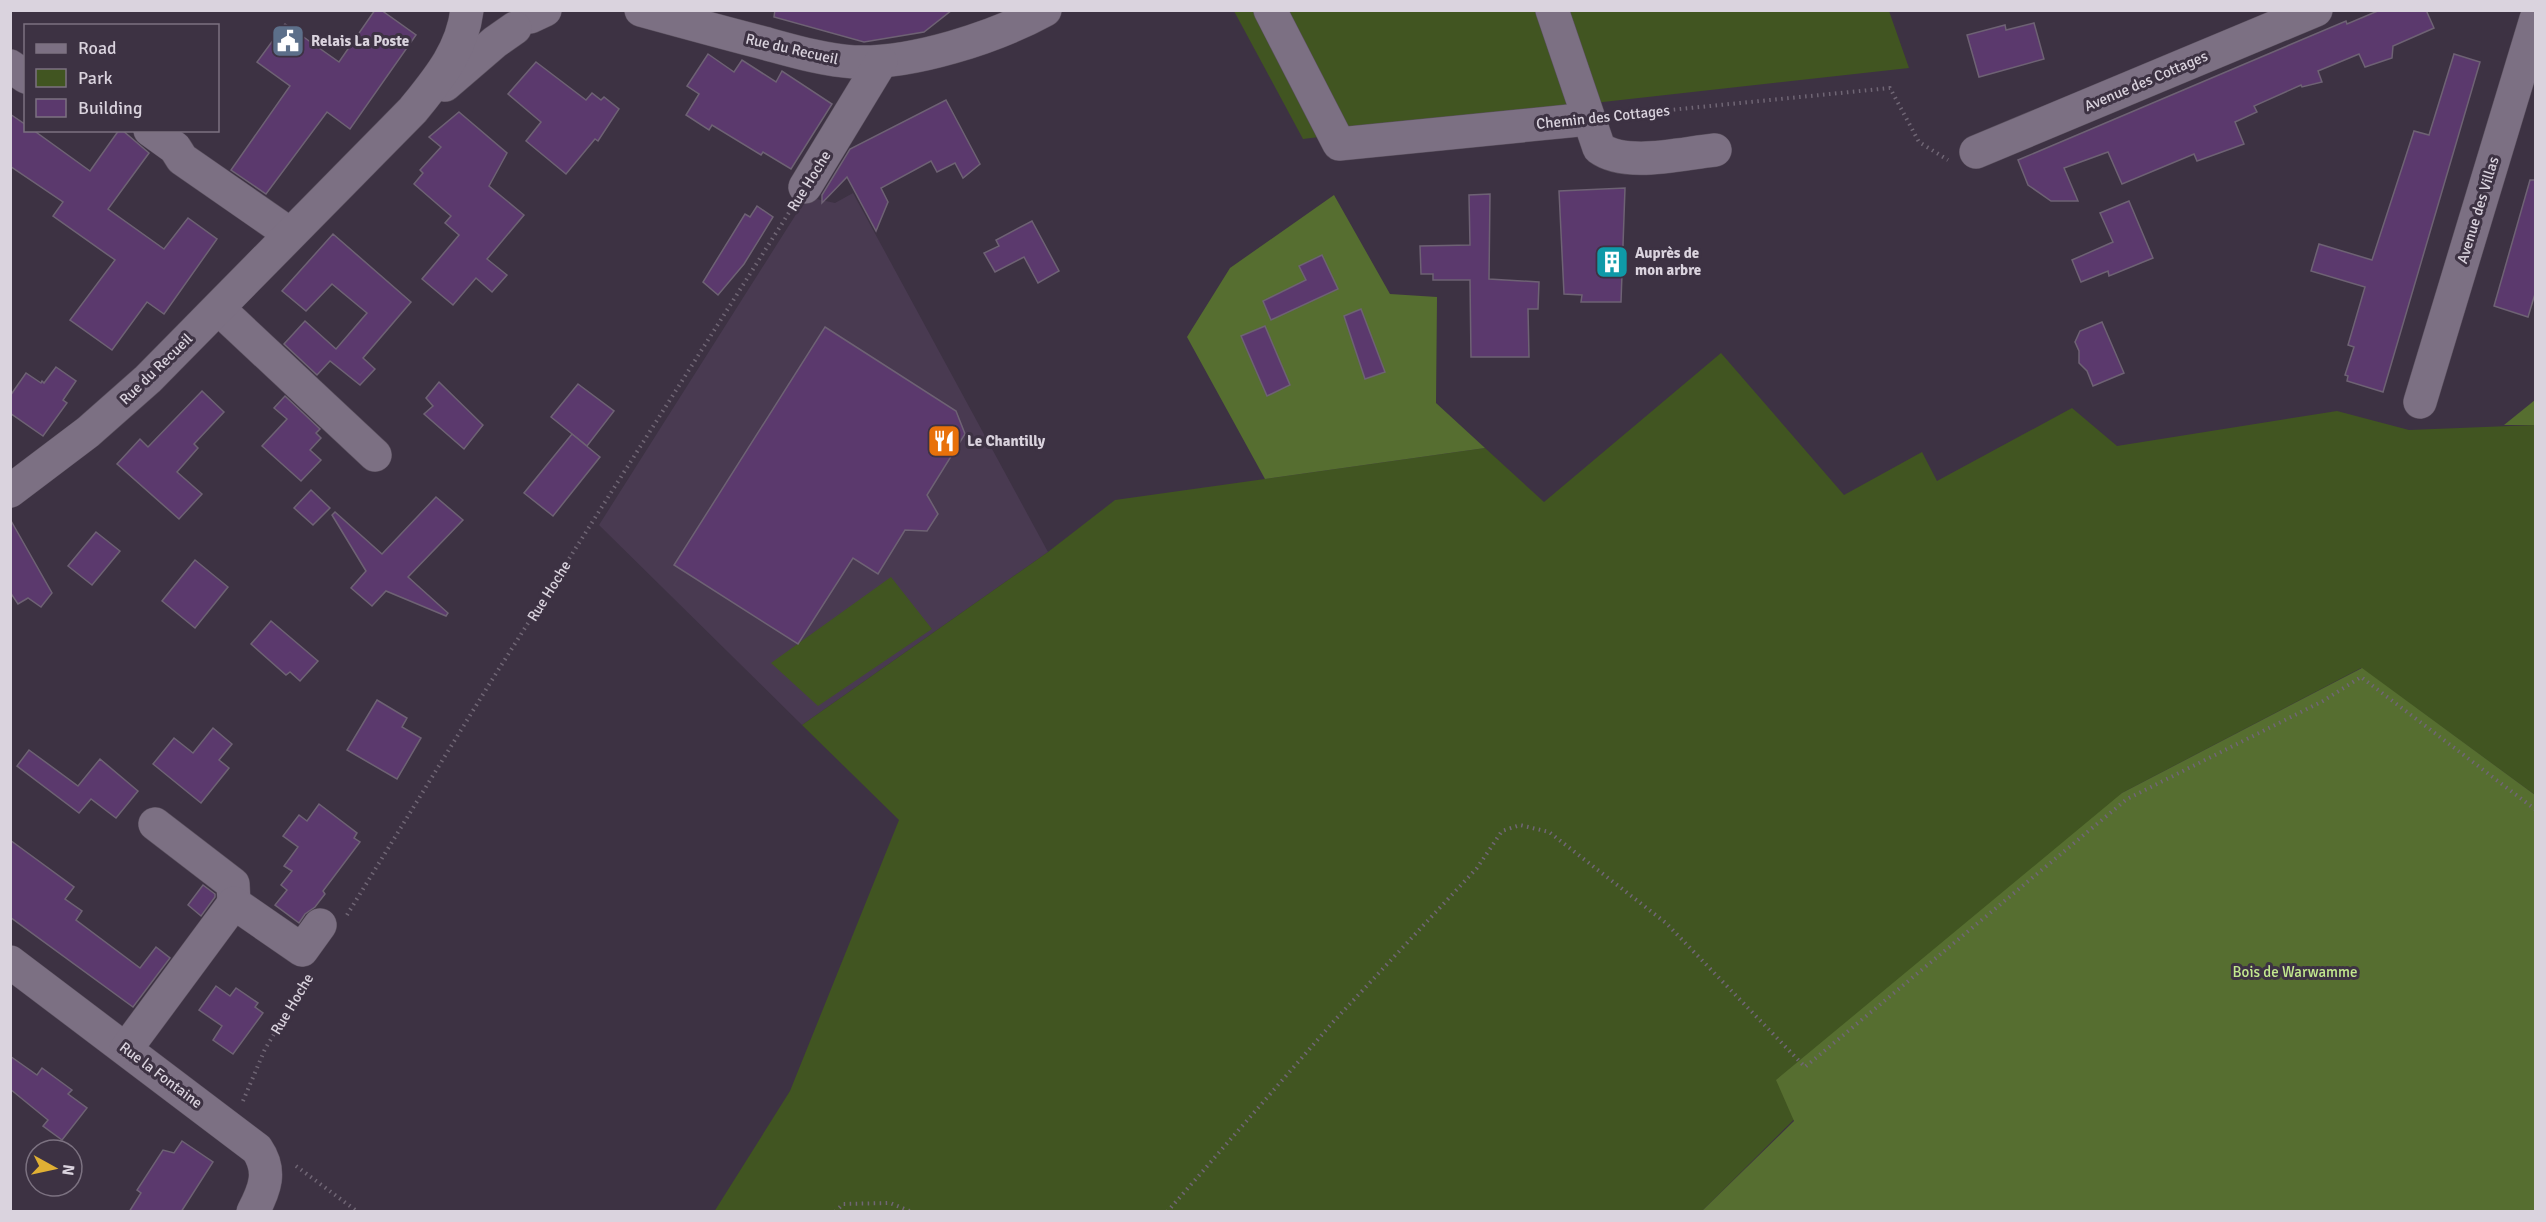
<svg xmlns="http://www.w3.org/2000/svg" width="2546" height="1222" font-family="Signika,sans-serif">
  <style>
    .built { fill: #493a51 }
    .green { fill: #415521 }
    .forest { fill: #566e30 }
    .building { fill: #5b396d; stroke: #6e6274; stroke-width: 1.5 }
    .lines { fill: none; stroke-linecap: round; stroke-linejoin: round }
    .minor-casing { stroke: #5b515f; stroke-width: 34 }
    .path { stroke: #706675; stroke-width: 4; stroke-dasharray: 1.5 4.5; stroke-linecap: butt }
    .minor { stroke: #7c7083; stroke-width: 33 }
    .labels { text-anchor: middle; stroke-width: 6; stroke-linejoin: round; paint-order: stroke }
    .poi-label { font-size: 15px; font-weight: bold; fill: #dad3de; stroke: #3d3243; text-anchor: start }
    .street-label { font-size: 15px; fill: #dad3de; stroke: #3d3243 }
    .park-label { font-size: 15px; fill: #c3e98f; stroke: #3d3243 }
  </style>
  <rect width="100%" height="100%" fill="#3d3243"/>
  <path class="built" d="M 853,193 L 1048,552 L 802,725 L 599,525 L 807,197 L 835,203 Z"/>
  <g class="green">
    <path d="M 1234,11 L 1889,11 L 1909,68 L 1576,105 L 1303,139 Z"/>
    <path d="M 1721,353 L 1844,495 L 1922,452 L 1937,481 L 2072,408 L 2117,446 L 2337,411 L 2409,430 L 2535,425 L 2535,795 L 2361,668 L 2122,793 L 1702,1211 L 714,1212 L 790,1091 L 899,820 L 802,725 L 1048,552 L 1115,500 L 1485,448 L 1544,502 Z"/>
    <path d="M 891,577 L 932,629 L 818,706 L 771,663 Z"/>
  </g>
  <g class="forest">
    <path d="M 1334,195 L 1390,294 L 1437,297 L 1436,403 L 1485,448 L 1265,479 L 1187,337 L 1230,268 Z"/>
    <path d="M 2535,400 L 2535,425 L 2504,425 Z"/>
    <path d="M 2362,668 L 2535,795 L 2535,1211 L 1702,1211 L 1794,1121 L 1776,1080 L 2122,793 Z"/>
  </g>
  <g class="building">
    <path d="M 375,10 L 381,10 L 416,35 L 350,129 L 327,112 L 266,194 L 231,170 L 290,86 L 257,62 L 285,24 L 339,62 Z"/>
    <path d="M 775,10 L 952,10 L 924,32 L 864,42 L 774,17 Z"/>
    <path d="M 2380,10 L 2426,10 L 2434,28 L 2393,46 L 2392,58 L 2365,67 L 2359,54 L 2318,71 L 2322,82 L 2302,87 L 2301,85 L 2254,106 L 2257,112 L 2235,122 L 2244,144 L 2197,161 L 2194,154 L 2122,184 L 2108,152 L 2064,168 L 2078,201 L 2051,201 L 2028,185 L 2018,160 L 2346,21 L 2347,24 Z"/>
    <path d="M 2034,23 L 2044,59 L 1979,77 L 1967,35 L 2005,25 L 2006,30 Z"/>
    <path d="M 708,54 L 734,72 L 742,60 L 776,82 L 782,71 L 832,104 L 791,169 L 763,152 L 761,155 L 712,125 L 709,130 L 686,115 L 699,94 L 687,86 Z"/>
    <path d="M 2454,54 L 2480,62 L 2383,392 L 2347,381 L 2348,376 L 2345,375 L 2354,347 L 2348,345 L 2365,287 L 2311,271 L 2319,244 L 2372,260 L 2414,131 L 2429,135 Z"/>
    <path d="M 536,62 L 586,100 L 592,93 L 601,100 L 604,97 L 619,109 L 598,141 L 595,139 L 566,174 L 526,141 L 541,122 L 508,94 Z"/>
    <path d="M 946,100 L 980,164 L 963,178 L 955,163 L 937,172 L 931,161 L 881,188 L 888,202 L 876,231 L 847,177 L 822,203 L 822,195 L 850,149 Z"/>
    <path d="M 459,112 L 507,153 L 489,186 L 524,215 L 487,259 L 507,275 L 492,292 L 476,278 L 453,305 L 422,279 L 459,235 L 445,223 L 451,216 L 414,184 L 423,173 L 420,170 L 441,147 L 429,137 Z"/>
    <path d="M 10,114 L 26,125 L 26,130 L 33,130 L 90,171 L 119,130 L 122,130 L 149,153 L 108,209 L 164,249 L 188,218 L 217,239 L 164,314 L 147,302 L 112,350 L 70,320 L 115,260 L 53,216 L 63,202 L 10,166 Z"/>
    <path d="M 2530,180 L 2535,180 L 2535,294 L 2528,317 L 2494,306 Z"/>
    <path d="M 1625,188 L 1621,302 L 1581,302 L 1582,295 L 1564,294 L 1559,191 Z"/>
    <path d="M 1490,194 L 1489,279 L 1539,282 L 1538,309 L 1528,309 L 1529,357 L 1471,357 L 1470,280 L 1433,280 L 1433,274 L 1421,274 L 1420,246 L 1470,245 L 1469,195 Z"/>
    <path d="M 2129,201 L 2153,258 L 2109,276 L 2108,271 L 2081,282 L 2072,260 L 2113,242 L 2100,213 Z"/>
    <path d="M 757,206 L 773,217 L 744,264 L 718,295 L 703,282 L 745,214 L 750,217 Z"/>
    <path d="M 1032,221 L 1059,271 L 1038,283 L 1024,257 L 995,272 L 984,253 L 999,246 L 996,240 Z"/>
    <path d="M 333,234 L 411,302 L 363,358 L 375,369 L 360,385 L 330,361 L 317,375 L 284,344 L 305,321 L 336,349 L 367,313 L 332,284 L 306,311 L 282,291 Z"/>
    <path d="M 1322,255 L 1338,289 L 1271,320 L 1263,301 L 1306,280 L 1299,266 Z"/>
    <path d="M 1361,309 L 1385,372 L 1365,379 L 1344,316 Z"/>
    <path d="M 2102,322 L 2124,373 L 2093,386 L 2087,371 L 2079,363 L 2079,351 L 2075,342 L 2080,331 Z"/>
    <path d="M 1265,326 L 1290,385 L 1267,396 L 1241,336 Z"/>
    <path d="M 825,327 L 956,411 L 965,434 L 927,495 L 938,514 L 927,531 L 905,530 L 878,574 L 853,558 L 798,644 L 674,565 Z"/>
    <path d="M 56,367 L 76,381 L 63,400 L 67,403 L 43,436 L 10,413 L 10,396 L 26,373 L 41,383 L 42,381 L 44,383 Z"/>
    <path d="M 439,382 L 483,425 L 464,449 L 424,414 L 433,406 L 426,398 Z"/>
    <path d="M 578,384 L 614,411 L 587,446 L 551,417 Z"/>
    <path d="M 202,391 L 224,412 L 194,444 L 198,448 L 177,472 L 202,494 L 179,519 L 117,464 L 140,439 L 148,447 Z"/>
    <path d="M 285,396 L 320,429 L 316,433 L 321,438 L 310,450 L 321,460 L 301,481 L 262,446 L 287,419 L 274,408 Z"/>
    <path d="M 572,434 L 600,457 L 553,516 L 524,493 Z"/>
    <path d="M 311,490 L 330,508 L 313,525 L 294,508 Z"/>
    <path d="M 436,497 L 463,520 L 408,577 L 448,613 L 446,616 L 386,591 L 372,606 L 351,588 L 366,571 L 332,515 L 335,512 L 382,554 Z"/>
    <path d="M 10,519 L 52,593 L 41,607 L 28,598 L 18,604 L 10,592 Z"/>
    <path d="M 96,532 L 120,551 L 92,585 L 68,566 Z"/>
    <path d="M 195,560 L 228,587 L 195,628 L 162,601 Z"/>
    <path d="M 271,621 L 318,661 L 300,681 L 290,672 L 286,675 L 251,644 Z"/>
    <path d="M 377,700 L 407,718 L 402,727 L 421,738 L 397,779 L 347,750 Z"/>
    <path d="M 213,728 L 232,744 L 219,760 L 229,768 L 201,803 L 153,764 L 174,738 L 193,753 Z"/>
    <path d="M 29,750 L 78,786 L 100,759 L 138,791 L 116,818 L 91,799 L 79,813 L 17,766 Z"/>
    <path d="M 319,804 L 357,833 L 354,838 L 360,842 L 323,891 L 325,894 L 315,907 L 305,914 L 299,923 L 275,905 L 287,890 L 281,885 L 292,871 L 284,866 L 298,847 L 283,836 L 299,815 L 307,821 Z"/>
    <path d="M 10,840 L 74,887 L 65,899 L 82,911 L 76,920 L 140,968 L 156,947 L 170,958 L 133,1007 L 10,917 Z"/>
    <path d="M 203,885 L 215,894 L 215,897 L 201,916 L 188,905 Z"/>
    <path d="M 216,986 L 230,996 L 236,988 L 258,1003 L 255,1007 L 263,1013 L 233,1054 L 213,1040 L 222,1026 L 199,1010 Z"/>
    <path d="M 10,1056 L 37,1075 L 42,1068 L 72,1090 L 68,1094 L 87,1108 L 62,1140 L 43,1126 L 48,1120 L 10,1089 Z"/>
    <path d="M 182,1141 L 213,1162 L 181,1212 L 129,1212 L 141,1193 L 137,1190 L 163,1150 L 174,1153 Z"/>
  </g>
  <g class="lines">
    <defs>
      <g id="minor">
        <path d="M 641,10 C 681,21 721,32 760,42 C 790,50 822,60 854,62 C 912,64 994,38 1045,10"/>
        <path d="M 1270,10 L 1339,144 L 1589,119"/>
        <path d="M 1552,10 L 1599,148 C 1626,168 1683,153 1715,150"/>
        <path d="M 530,17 L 545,10"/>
        <path d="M 10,66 L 26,77"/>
        <path d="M 445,85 L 495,42 L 515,28"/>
        <path d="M 150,130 L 175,148 L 182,159 L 290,234"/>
        <path d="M 1976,152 L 2316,10"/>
        <path d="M 805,187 L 881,62"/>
        <path d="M 219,309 L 375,455"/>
        <path d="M 2420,402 L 2536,19"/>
        <path d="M 10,491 L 88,432 L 148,379 L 413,110 C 438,79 462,51 467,10"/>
        <path d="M 155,824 L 233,884 L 234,903"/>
        <path d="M 10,962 L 257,1149 C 272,1171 265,1189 253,1212"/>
        <path d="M 126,1049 L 234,903 L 302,950 L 320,925"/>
      </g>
    </defs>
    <use href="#minor" class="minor-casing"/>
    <g class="path">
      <path d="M 1620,115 L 1890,88 L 1919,142 L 1948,160"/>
      <path d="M 347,915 L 490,683 L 790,211"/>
      <path d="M 243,1101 L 265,1049 L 308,978"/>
      <path d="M 296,1166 L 358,1212"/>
      <path d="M 835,1212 L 843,1204 L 890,1203 L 912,1212"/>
      <path d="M 1167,1212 L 1334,1021 L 1477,868 L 1502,831 L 1520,825 L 1549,832 L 1666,923 L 1805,1067 L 2127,799 L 2323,701 L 2361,677 L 2536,810"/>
    </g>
    <use href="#minor" class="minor"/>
  </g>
  <defs>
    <symbol id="civic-square" viewBox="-11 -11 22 22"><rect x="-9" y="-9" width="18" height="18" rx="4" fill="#5c6f8a" stroke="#3d3243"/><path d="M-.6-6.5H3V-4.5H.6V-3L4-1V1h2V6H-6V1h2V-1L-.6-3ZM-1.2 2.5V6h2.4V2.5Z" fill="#fff"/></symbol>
    <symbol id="building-square" viewBox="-11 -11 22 22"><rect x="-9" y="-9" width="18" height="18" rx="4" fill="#0f9aa8" stroke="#3d3243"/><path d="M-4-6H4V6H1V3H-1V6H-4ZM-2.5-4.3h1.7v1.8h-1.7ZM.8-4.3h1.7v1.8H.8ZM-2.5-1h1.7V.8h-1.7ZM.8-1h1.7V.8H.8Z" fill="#fff"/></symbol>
    <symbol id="restaurant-square" viewBox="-11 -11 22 22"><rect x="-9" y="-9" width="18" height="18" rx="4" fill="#e8710a" stroke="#3d3243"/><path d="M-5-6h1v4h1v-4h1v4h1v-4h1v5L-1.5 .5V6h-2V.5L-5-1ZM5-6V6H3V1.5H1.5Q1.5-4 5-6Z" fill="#fff"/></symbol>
  </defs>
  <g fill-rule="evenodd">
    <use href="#civic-square" x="269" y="22" width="38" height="38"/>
    <use href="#building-square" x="1593" y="243" width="38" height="38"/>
    <use href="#restaurant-square" x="925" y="422" width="38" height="38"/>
  </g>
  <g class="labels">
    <g class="poi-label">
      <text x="311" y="46">Relais La Poste</text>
      <text x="1635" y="258">Auprès de<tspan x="1635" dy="17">mon arbre</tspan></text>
      <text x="967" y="446">Le Chantilly</text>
    </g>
    <g class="street-label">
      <text transform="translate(792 49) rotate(13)" y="5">Rue du Recueil</text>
      <text transform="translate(2146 81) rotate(-23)" y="5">Avenue des Cottages</text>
      <text transform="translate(1603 117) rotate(-6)" y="5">Chemin des Cottages</text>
      <text transform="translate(809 181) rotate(-58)" y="5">Rue Hoche</text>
      <text transform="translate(2478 210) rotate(-73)" y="5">Avenue des Villas</text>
      <text transform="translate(156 369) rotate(-44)" y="5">Rue du Recueil</text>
      <text transform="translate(549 591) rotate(-58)" y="5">Rue Hoche</text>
      <text transform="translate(292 1004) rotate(-59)" y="5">Rue Hoche</text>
      <text transform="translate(161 1075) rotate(37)" y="5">Rue la Fontaine</text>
    </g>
    <g class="park-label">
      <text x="2295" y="977">Bois de Warwamme</text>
    </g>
  </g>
  <rect width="2546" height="1222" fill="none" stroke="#dad3de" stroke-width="24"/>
  <rect x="24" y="24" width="195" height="108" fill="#3d3243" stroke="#7c7281" stroke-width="1.5"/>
  <rect x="36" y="44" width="30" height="9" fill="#7c7083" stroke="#7c7281" stroke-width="1.5"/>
  <text x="78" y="54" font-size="18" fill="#dad3de">Road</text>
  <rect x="36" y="69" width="30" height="18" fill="#415521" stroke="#7c7281" stroke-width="1.5"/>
  <text x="78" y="84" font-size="18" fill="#dad3de">Park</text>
  <rect x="36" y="99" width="30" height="18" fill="#5b396d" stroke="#7c7281" stroke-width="1.5"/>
  <text x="78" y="114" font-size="18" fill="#dad3de">Building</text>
  <g transform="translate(54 1168) rotate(98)"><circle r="28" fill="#3d3243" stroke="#7c7281" stroke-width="1.5"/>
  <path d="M0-4.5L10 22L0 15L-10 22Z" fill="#e0b034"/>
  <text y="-9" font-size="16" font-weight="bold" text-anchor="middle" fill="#dad3de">N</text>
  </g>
</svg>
